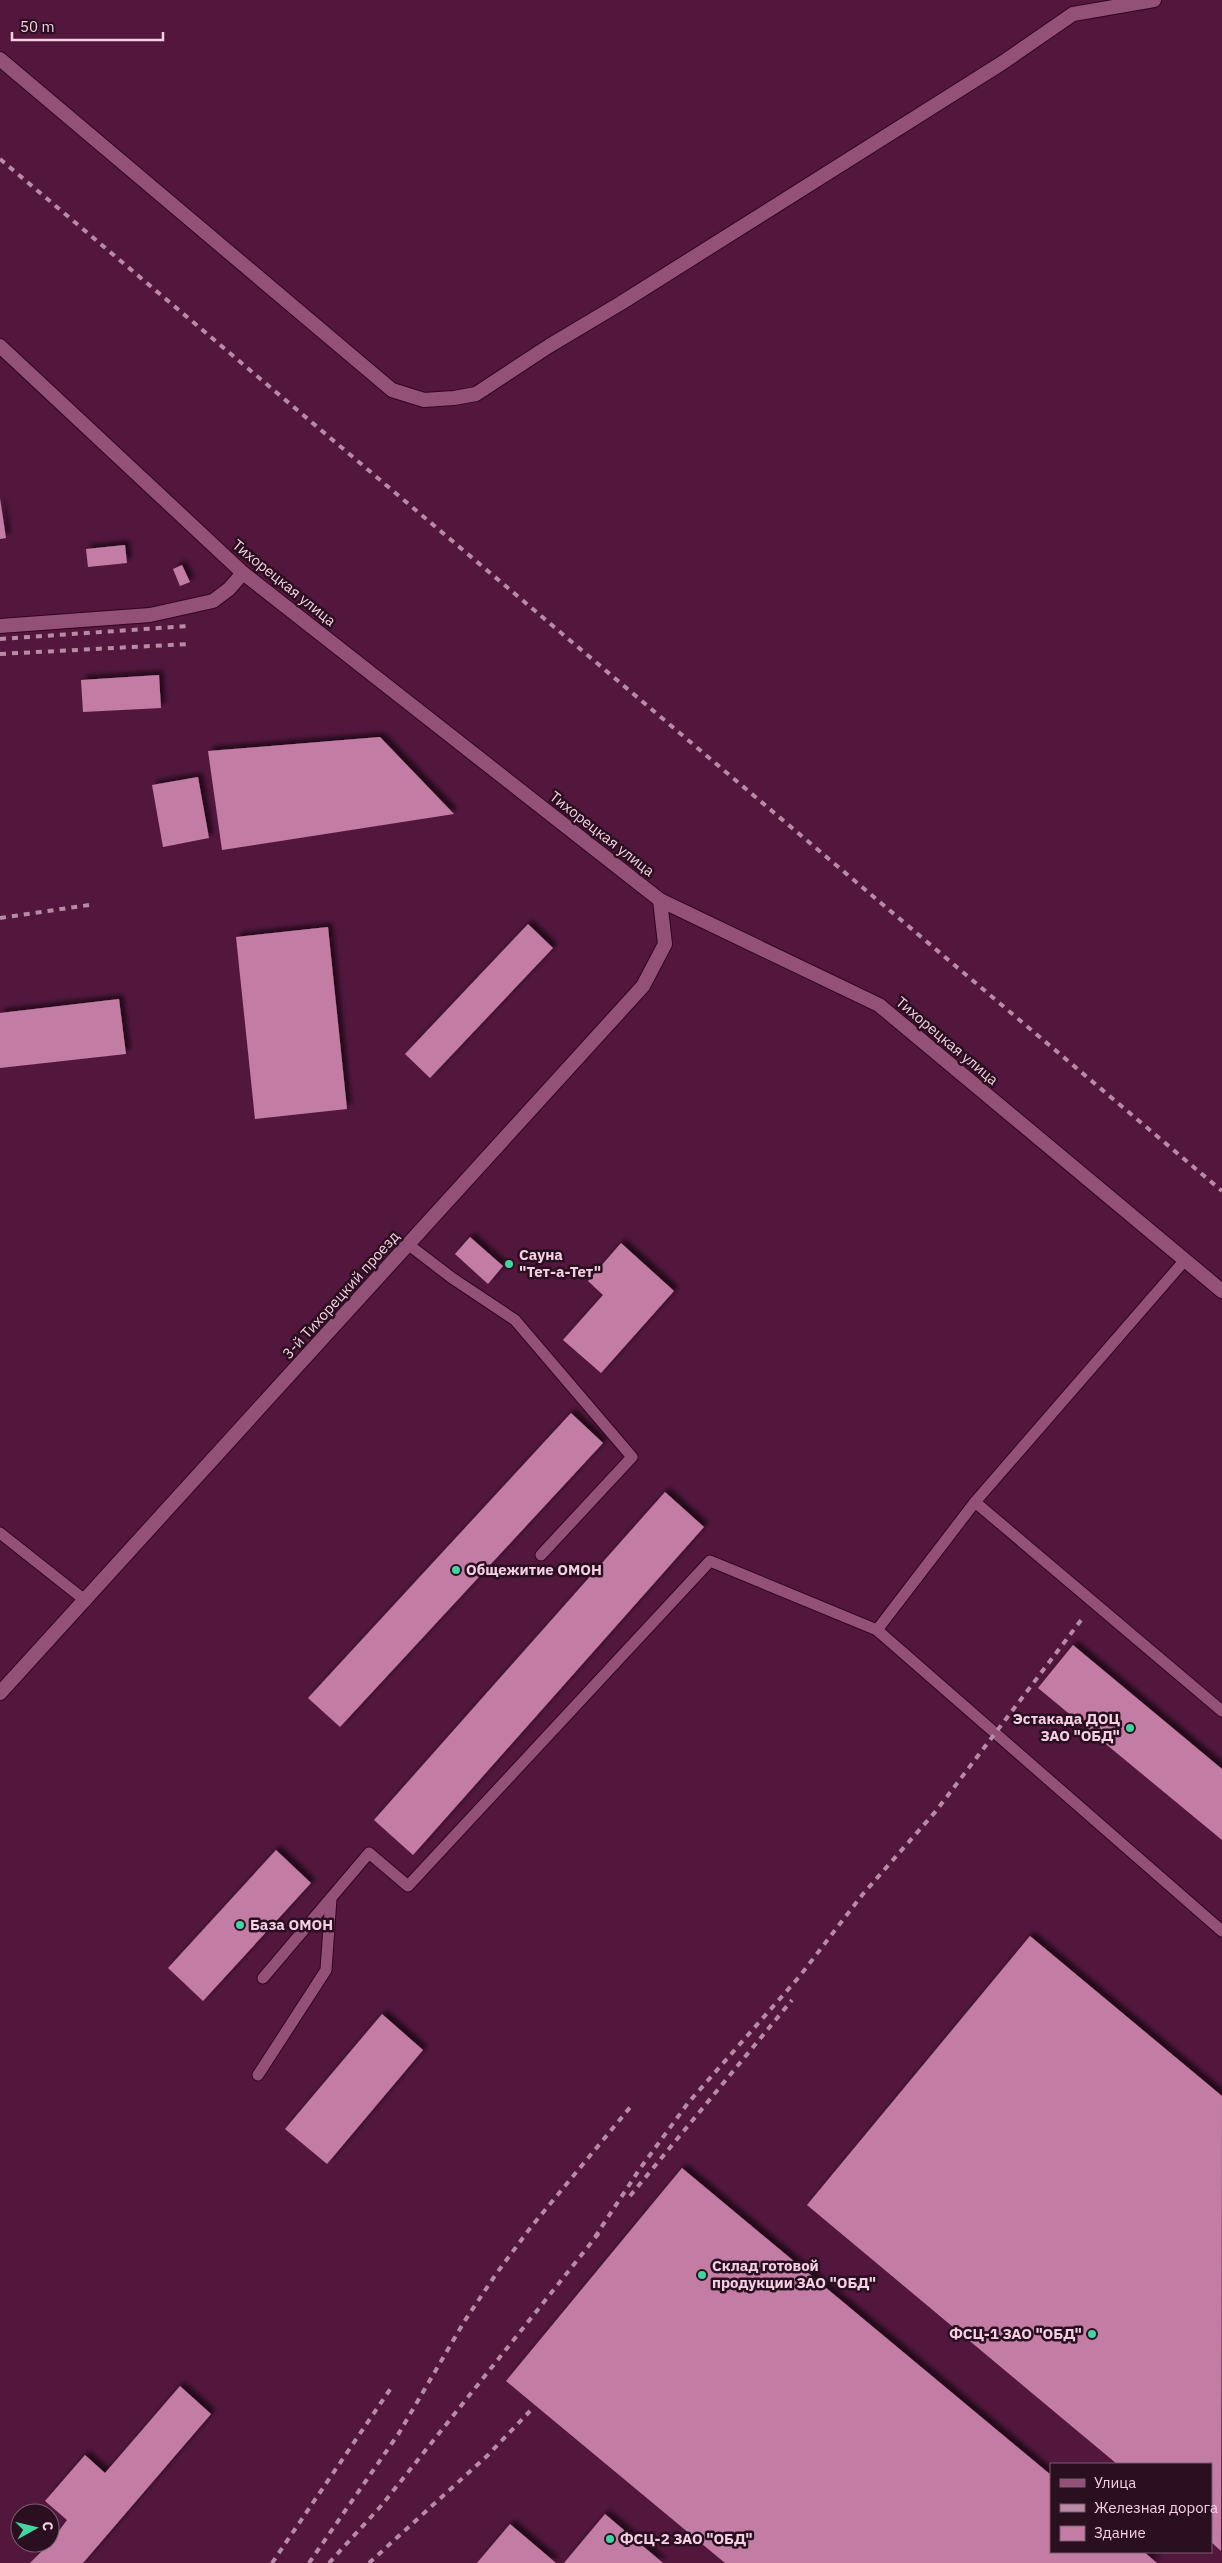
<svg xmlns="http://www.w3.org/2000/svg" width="1222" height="2563" font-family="'IBM Plex Sans',sans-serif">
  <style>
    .building { fill: #c37da5; filter: url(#shadow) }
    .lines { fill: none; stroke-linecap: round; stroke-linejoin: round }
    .service-casing { stroke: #310522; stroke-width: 13 }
    .minor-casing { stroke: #310522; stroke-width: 16 }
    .tertiary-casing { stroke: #310522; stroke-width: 16 }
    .service { stroke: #935178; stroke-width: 11 }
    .minor { stroke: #935178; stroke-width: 14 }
    .tertiary { stroke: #935178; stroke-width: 14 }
    .rail { stroke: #b98aa6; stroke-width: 4; stroke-dasharray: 6 6; stroke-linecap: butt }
    .poi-dot { fill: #43d4a0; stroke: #290f1f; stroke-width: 2 }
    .labels { text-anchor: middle; stroke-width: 5; stroke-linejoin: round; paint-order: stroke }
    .street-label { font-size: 15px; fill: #f5cfe3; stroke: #290f1f }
    .poi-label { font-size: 15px; font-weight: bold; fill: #f5cfe3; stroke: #290f1f; text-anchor: start }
  </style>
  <defs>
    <filter id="shadow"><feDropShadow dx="4.5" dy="-4.5" stdDeviation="2.5" flood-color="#0009"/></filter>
  </defs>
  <rect width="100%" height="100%" fill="#53173e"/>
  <g class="building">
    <path d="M 0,498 L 6,538 L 0,539 Z"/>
    <path d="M 125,545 L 127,563 L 88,567 L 86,549 Z"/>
    <path d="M 182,565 L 190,582 L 180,586 L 173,569 Z"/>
    <path d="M 159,675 L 161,708 L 83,712 L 81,680 Z"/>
    <path d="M 380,737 L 454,814 L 222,850 L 208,751 Z"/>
    <path d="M 198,777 L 209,838 L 163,847 L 152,785 Z"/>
    <path d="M 528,924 L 553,948 L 430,1078 L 405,1054 Z"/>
    <path d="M 328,927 L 347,1109 L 255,1119 L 236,937 Z"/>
    <path d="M 119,999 L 126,1054 L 0,1068 L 0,1013 Z"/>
    <path d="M 470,1237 L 503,1266 L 488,1284 L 455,1254 Z"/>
    <path d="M 621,1243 L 674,1291 L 601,1373 L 563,1340 L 603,1295 L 588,1281 Z"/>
    <path d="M 571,1413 L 603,1443 L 340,1727 L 308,1698 Z"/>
    <path d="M 665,1492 L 704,1527 L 413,1855 L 374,1820 Z"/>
    <path d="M 1073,1645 L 1222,1769 L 1222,1840 L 1038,1688 Z"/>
    <path d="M 276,1850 L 311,1883 L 203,2001 L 168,1968 Z"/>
    <path d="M 1030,1936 L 1222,2096 L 1221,2551 L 1211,2542 L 1211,2464 L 1117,2464 L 807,2205 Z"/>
    <path d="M 382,2014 L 423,2050 L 327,2164 L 285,2129 Z"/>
    <path d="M 682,2168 L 1051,2475 L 1051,2552 L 1144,2552 L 1157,2563 L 725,2563 L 506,2381 Z"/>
    <path d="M 180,2386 L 211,2414 L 83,2563 L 30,2563 L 50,2543 L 67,2520 L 45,2501 L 85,2455 L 105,2473 Z"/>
    <path d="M 605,2514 L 663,2563 L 564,2563 Z"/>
    <path d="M 510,2524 L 556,2563 L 477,2563 Z"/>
  </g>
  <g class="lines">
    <defs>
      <g id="service">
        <path d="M 409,1245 L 452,1278 L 515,1320 L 632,1457 L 541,1555"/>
        <path d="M 975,1502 L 1222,1711"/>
        <path d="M 0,1533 L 86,1601"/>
        <path d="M 877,1630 L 1222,1931"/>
        <path d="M 263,1978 L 369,1853 L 408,1886 L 710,1561 L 877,1630 L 975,1502 L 1185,1260"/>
        <path d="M 258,2075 L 326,1970 L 331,1898"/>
      </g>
      <g id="minor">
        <path d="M 0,626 L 150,615 L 213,601 L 229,589 L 243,573"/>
        <path d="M 0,1693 L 643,986 L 665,944 L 660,900"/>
      </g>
      <g id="tertiary">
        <path d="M 0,59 L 392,390 L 424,400 L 454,398 L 476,394 L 549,346 L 621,303 L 1002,63 L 1073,14 L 1154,0"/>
        <path d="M 0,346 L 243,573 L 660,900 L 879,1005 L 1222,1291"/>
      </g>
    </defs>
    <use href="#service" class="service-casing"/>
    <use href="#minor" class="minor-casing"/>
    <use href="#tertiary" class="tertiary-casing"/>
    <use href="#service" class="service"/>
    <use href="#minor" class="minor"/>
    <use href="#tertiary" class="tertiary"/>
    <g class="rail">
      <path d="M 0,159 L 1222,1191"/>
      <path d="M 0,639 L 188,626"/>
      <path d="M 0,654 L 189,644"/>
      <path d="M 0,918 L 89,905"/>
      <path d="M 630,2196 L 792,2000"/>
      <path d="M 595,2237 L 639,2170 L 688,2103 L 799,1977 L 863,1894 L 936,1811 L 1082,1619"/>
      <path d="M 272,2563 L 393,2385"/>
      <path d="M 309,2563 L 399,2433 L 464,2322 L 496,2274 L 531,2227 L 632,2105"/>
      <path d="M 329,2563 L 381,2506 L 599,2233"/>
      <path d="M 369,2563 L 487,2456 L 530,2411"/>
    </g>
  </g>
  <g class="poi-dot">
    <circle cx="509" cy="1264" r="5"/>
    <circle cx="456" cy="1570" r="5"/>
    <circle cx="1130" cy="1728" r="5"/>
    <circle cx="240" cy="1925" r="5"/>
    <circle cx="702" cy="2275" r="5"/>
    <circle cx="1092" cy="2334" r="5"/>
    <circle cx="610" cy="2539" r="5"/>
  </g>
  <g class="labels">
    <g class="street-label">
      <text transform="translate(284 583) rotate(39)" y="5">Тихорецкая улица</text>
      <text transform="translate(602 834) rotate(38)" y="5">Тихорецкая улица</text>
      <text transform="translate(947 1041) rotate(40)" y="5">Тихорецкая улица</text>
      <text transform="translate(341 1295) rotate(-48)" y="5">3-й Тихорецкий проезд</text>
    </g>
    <g class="poi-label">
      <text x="519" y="1260">Сауна<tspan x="519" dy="17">"Тет-а-Тет"</tspan></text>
      <text x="466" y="1575">Общежитие ОМОН</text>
      <text x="1120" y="1724" text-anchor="end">Эстакада ДОЦ<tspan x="1120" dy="17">ЗАО "ОБД"</tspan></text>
      <text x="250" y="1930">База ОМОН</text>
      <text x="712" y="2271">Склад готовой<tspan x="712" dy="17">продукции ЗАО "ОБД"</tspan></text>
      <text x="1082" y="2339" text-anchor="end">ФСЦ-1 ЗАО "ОБД"</text>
      <text x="620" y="2544">ФСЦ-2 ЗАО "ОБД"</text>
    </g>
  </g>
  <rect x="1050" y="2463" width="162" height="90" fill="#290f1f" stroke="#7b5c6d"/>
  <rect x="1060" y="2479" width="25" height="8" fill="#935178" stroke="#7b5c6d"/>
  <text x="1094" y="2488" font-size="15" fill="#f5cfe3">Улица</text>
  <rect x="1060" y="2504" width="25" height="8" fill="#b98aa6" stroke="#7b5c6d"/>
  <text x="1094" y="2513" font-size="15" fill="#f5cfe3">Железная дорога</text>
  <rect x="1060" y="2526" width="25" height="15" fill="#c37da5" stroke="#7b5c6d"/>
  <text x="1094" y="2538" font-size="15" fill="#f5cfe3">Здание</text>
  <g transform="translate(35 2528) rotate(82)"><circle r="24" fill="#290f1f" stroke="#7b5c6d"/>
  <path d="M0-4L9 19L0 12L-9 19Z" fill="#43d4a0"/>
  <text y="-8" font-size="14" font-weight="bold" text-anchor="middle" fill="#f5cfe3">С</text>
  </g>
  <path d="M12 32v8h151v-8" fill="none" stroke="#f5cfe3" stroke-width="2.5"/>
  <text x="20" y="32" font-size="15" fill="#f5cfe3" stroke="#290f1f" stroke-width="4" paint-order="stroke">50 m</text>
</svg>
